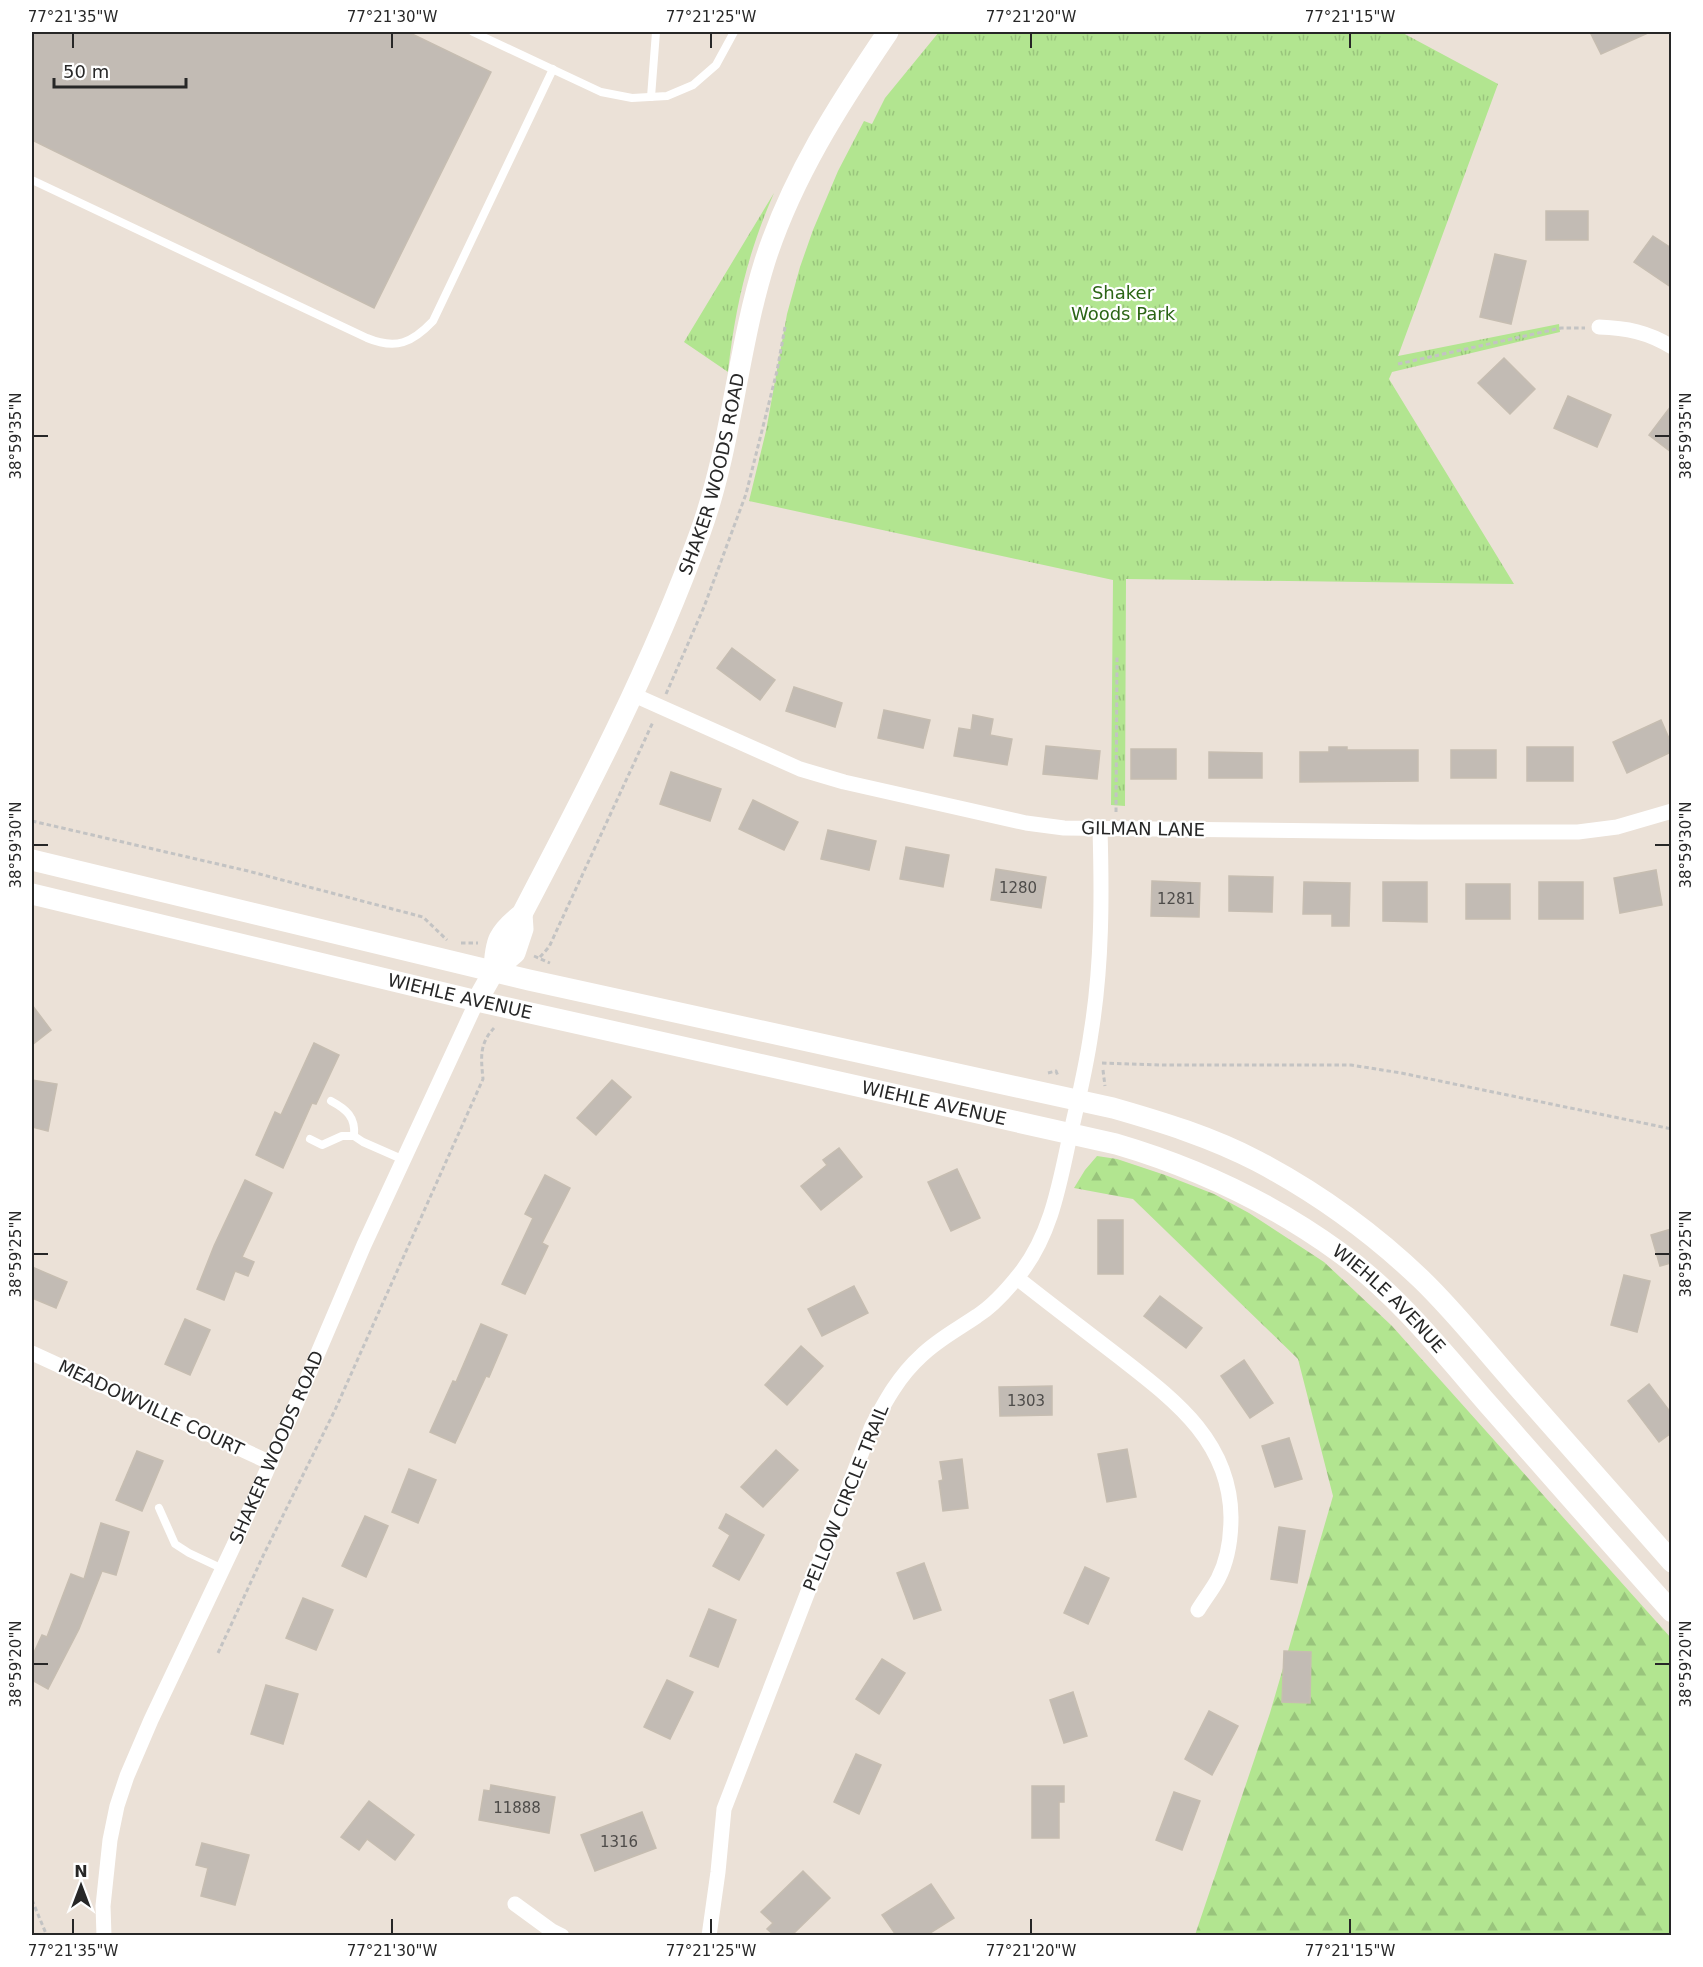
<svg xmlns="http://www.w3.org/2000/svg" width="1703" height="1967" font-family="'DejaVu Sans',sans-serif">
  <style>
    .forest { fill: url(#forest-firs) }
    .park { fill: url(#park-tufts) }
    .building { fill: #c2bbb4; stroke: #c6bdb1; stroke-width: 1.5 }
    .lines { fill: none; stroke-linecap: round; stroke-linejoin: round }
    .path { stroke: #c3c3c3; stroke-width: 3; stroke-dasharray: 4.5 3; stroke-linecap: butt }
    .lane { stroke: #fff; stroke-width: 8 }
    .street { stroke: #fff; stroke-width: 15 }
    .secondary { stroke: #fff; stroke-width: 21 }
    .ticks { fill: none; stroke: #272727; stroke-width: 2 }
    .labels { text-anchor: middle; stroke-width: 4.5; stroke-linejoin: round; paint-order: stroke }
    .number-label { font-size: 15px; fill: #4e4c4a }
    .park-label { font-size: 18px; fill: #2b6515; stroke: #fff }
    .street-label { font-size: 18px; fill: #272727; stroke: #fff }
    .neatline { fill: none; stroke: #272727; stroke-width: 2 }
    .ticks-label { font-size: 15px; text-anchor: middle; fill: #272727 }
  </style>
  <defs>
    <pattern id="forest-firs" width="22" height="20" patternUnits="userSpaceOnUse" patternTransform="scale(1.5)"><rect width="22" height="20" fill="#b2e590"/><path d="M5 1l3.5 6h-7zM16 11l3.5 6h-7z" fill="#99c47c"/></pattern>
    <pattern id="park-tufts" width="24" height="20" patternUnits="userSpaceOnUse" patternTransform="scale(1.5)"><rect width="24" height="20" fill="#b2e590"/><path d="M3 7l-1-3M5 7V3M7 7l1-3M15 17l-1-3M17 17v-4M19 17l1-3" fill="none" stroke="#99c47c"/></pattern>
  </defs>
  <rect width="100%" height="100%" fill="#ebe1d7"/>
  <path class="forest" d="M 1097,1156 L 1117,1159 L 1165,1175 L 1214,1194 L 1249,1213 L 1324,1262 L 1392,1326 L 1671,1638 L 1671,1935 L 1195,1935 L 1270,1713 L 1333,1496 L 1298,1359 L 1133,1199 L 1074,1188 L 1085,1170 Z"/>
  <g class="park">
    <path d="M 939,32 L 1401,32 L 1498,84 L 1398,356 L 1559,324 L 1560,332 L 1392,372 L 1389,379 L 1514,584 L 1126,579 L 1125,806 L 1111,805 L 1113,580 L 749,501 L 766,431 L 787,314 L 800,267 L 813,230 L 838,171 L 864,121 L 872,124 L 885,98 Z"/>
    <path d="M 774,193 C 748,252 735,307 728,372 L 684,342 Z"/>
  </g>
  <g class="building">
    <path d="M 32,32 L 408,32 L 491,72 L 374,308 L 32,140 Z"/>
    <path d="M 1590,32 L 1650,32 L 1601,54 Z"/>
    <rect x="1546" y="211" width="42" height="29"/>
    <path d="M 1653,236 L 1671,248 L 1671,287 L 1634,262 Z"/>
    <path d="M 1495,254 L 1526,261 L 1511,324 L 1480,317 Z"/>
    <path d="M 1504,358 L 1535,389 L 1510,414 L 1478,383 Z"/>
    <path d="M 1568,396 L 1611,415 L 1597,447 L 1554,428 Z"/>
    <path d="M 1671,406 L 1671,452 L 1649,435 Z"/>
    <path d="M 732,648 L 775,680 L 760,700 L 717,668 Z"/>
    <path d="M 794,687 L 842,703 L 835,727 L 786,711 Z"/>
    <path d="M 884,710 L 930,720 L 923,748 L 878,738 Z"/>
    <path d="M 973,715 L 993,719 L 990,735 L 1012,739 L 1007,765 L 954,756 L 959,728 L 971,730 Z"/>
    <path d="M 1661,720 L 1671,743 L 1671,752 L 1627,773 L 1613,742 Z"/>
    <path d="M 1046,746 L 1100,751 L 1097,779 L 1043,774 Z"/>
    <path d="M 1329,747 L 1347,747 L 1347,750 L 1418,750 L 1418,781 L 1300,782 L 1300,752 L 1329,752 Z"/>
    <rect x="1527" y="747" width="46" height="34"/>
    <rect x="1131" y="749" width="45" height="30"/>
    <rect x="1451" y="750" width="45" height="28"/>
    <path d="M 1209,752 L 1262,753 L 1262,778 L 1209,778 Z"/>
    <path d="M 671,772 L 721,789 L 710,821 L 660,804 Z"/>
    <path d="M 753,800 L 798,822 L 784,850 L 739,829 Z"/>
    <path d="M 828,830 L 876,841 L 869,870 L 821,859 Z"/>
    <path d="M 906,847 L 949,855 L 943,887 L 900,879 Z"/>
    <path d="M 996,869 L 1046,877 L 1041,908 L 991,900 Z"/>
    <path d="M 1656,870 L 1662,905 L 1620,913 L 1614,878 Z"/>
    <path d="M 1229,876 L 1273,877 L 1272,912 L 1229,911 Z"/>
    <path d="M 1152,881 L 1200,883 L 1199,917 L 1151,916 Z"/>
    <path d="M 1304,882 L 1350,883 L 1349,926 L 1332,926 L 1332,914 L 1303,914 Z"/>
    <path d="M 1383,882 L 1427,882 L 1427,922 L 1383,921 Z"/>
    <rect x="1539" y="882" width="44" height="37"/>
    <rect x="1466" y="884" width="44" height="35"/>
    <path d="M 32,1005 L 51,1030 L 32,1045 Z"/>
    <path d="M 314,1043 L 339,1055 L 316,1104 L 312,1103 L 283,1168 L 256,1155 L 275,1112 L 281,1115 Z"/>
    <path d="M 32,1080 L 57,1084 L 48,1131 L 32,1127 Z"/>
    <path d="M 612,1080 L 631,1097 L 596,1135 L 577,1118 Z"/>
    <path d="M 839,1148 L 862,1177 L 821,1210 L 801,1186 L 827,1165 L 823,1160 Z"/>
    <path d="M 957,1169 L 980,1218 L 951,1231 L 928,1182 Z"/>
    <path d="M 545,1175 L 570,1188 L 542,1243 L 548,1246 L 525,1294 L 502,1284 L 533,1218 L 525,1214 Z"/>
    <path d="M 245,1180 L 272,1193 L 242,1257 L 254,1262 L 248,1276 L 235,1271 L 224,1300 L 197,1289 L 214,1246 Z"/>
    <rect x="1098" y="1220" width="25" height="54"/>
    <path d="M 1671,1229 L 1671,1263 L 1660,1266 L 1651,1235 Z"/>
    <path d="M 32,1267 L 67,1282 L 56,1308 L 32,1298 Z"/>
    <path d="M 1624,1275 L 1650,1281 L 1637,1332 L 1611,1325 Z"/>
    <path d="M 854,1286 L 868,1313 L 822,1336 L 808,1309 Z"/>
    <path d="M 1160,1296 L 1202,1328 L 1186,1348 L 1144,1316 Z"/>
    <path d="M 185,1319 L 210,1330 L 190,1375 L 165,1364 Z"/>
    <path d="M 481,1324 L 507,1335 L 489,1377 L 486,1376 L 455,1443 L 430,1432 L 453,1381 L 456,1382 Z"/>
    <path d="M 801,1346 L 823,1366 L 787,1405 L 765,1385 Z"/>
    <path d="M 1244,1360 L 1273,1403 L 1250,1418 L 1221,1376 Z"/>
    <path d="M 1649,1384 L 1671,1413 L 1671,1433 L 1659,1442 L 1628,1401 Z"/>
    <path d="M 1052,1386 L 1052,1415 L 1000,1416 L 999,1387 Z"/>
    <path d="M 1289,1438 L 1302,1479 L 1275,1487 L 1262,1446 Z"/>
    <path d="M 1127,1449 L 1136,1497 L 1107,1502 L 1098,1454 Z"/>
    <path d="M 776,1450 L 798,1470 L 763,1507 L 741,1487 Z"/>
    <path d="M 137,1451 L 163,1461 L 142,1511 L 116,1500 Z"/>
    <path d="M 962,1459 L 968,1508 L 943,1511 L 939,1481 L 943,1480 L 940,1462 Z"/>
    <path d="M 409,1469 L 436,1480 L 418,1523 L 392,1512 Z"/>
    <path d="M 726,1514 L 764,1535 L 739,1580 L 713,1566 L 730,1535 L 719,1528 Z"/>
    <path d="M 365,1516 L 388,1526 L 366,1577 L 342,1566 Z"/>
    <path d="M 101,1523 L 129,1532 L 116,1575 L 102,1571 L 79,1629 L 48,1689 L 32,1680 L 32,1657 L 42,1635 L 47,1637 L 71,1574 L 84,1579 Z"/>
    <path d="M 1279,1527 L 1305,1531 L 1297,1583 L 1271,1579 Z"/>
    <path d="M 924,1563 L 941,1610 L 914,1619 L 897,1573 Z"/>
    <path d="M 1085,1567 L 1109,1578 L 1088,1624 L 1064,1613 Z"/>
    <path d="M 303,1598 L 333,1610 L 316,1650 L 286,1638 Z"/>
    <path d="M 709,1609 L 736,1620 L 718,1667 L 690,1656 Z"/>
    <path d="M 1284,1651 L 1311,1652 L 1310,1703 L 1282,1702 Z"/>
    <path d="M 882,1659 L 905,1673 L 879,1714 L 856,1699 Z"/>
    <path d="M 667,1680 L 693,1692 L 670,1739 L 644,1727 Z"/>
    <path d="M 266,1685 L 298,1694 L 283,1744 L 251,1734 Z"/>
    <path d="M 1073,1692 L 1087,1736 L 1064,1743 L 1050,1700 Z"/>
    <path d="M 1209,1711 L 1238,1726 L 1212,1775 L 1185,1759 Z"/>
    <path d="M 856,1754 L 881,1765 L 859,1814 L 834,1802 Z"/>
    <path d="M 491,1785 L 555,1797 L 549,1833 L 479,1820 L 484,1790 L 490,1791 Z"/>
    <path d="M 1032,1786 L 1064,1786 L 1064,1802 L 1059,1802 L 1059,1838 L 1032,1838 Z"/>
    <path d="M 1174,1792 L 1200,1801 L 1182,1850 L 1156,1840 Z"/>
    <path d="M 369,1801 L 414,1835 L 395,1860 L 367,1839 L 359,1850 L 341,1837 Z"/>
    <path d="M 642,1812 L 656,1848 L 595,1871 L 581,1835 Z"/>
    <path d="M 202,1843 L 249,1855 L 235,1905 L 201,1896 L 208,1868 L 196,1865 Z"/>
    <path d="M 803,1871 L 830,1898 L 792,1935 L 774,1935 L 767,1929 L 773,1923 L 761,1912 Z"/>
    <path d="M 931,1884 L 954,1918 L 927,1935 L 896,1935 L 882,1915 Z"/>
  </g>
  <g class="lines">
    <g class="path">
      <path d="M 1398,364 L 1561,328 L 1585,328"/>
      <path d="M 666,694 L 704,607 L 746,494 L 777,371 L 785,327"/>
      <path d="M 1116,812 L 1117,657"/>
      <path d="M 32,821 L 248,871 L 423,917 L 447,940"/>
      <path d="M 461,943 L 478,943"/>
      <path d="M 534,956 L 550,963"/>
      <path d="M 540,957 L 549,947 L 653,722"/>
      <path d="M 1102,1063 L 1159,1065 L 1351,1065 L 1401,1073 L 1672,1129"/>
      <path d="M 1103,1070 L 1105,1086"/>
      <path d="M 1048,1073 L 1056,1071 L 1058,1076"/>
      <path d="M 218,1653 L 263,1556 L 335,1410 L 483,1079 C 481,1058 479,1044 494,1028"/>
      <path d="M 32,1900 L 47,1936"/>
    </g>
    <g class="lane">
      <path d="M 473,32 L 601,92 L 632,98 L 667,96 L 693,85 L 716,65 L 734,32"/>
      <path d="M 651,97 L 656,32"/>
      <path d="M 32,180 L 367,338 C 396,350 412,343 433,321 L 553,69"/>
      <path d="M 331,1101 C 346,1109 356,1117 354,1136"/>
      <path d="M 310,1139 L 322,1145 L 342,1136 L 354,1136 L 363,1142 L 404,1160"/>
      <path d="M 159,1508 L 175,1544 L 189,1553 L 223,1569"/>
    </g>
    <g class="street">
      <path d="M 1599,327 C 1626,328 1648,332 1672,347"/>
      <path d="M 634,695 L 800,769 L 844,782 L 1026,823 L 1064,828 L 1418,832 L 1578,832 L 1617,827 L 1672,811"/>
      <path d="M 1017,1278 C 1050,1304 1084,1330 1118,1356 C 1173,1399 1230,1440 1231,1517 C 1231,1539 1228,1560 1218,1579 C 1212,1590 1204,1600 1198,1610"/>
      <path d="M 32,1353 L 271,1463"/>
      <path d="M 515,1904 L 552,1931 L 562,1936"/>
      <path id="s1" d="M 104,1936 L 103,1906 L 110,1840 L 117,1806 L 127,1776 L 151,1720 L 234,1545 L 300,1395 L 364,1245 L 477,1001"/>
      <path d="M 709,1936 L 718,1872 L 724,1809 L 872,1426 C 886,1400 899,1376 921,1356 C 937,1340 958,1329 977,1316 C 993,1306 1007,1290 1019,1275 C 1050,1237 1059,1187 1069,1140 C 1077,1105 1086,1069 1091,1033 C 1102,966 1102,897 1100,829"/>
    </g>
    <g class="secondary">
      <path d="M 32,860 L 529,980 L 1113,1108 C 1162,1122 1211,1137 1257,1161 C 1316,1192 1374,1234 1422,1280 C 1456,1313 1485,1350 1516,1385 C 1568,1444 1620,1503 1672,1562"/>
      <path id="s2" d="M 32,894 L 477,1001 L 1116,1144 C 1198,1168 1270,1202 1339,1252 C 1397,1294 1442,1351 1488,1404 C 1549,1473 1610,1543 1672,1612"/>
      <path id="s3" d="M 494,971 C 495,941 498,933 522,914 C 587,790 652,666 700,533 C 732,445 737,350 765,261 C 792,177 839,104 888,32"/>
      <path d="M 477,1001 L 494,971 L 515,953 L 523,929 L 522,914"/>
    </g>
  </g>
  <path class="ticks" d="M 73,33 L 73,48M 392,33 L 392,48M 711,33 L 711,48M 1031,33 L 1031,48M 1350,33 L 1350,48M 33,436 L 48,436M 1655,436 L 1670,436M 33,845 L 48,845M 1655,845 L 1670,845M 33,1254 L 48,1254M 1655,1254 L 1670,1254M 33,1664 L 48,1664M 1655,1664 L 1670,1664M 73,1919 L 73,1934M 392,1919 L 392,1934M 711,1919 L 711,1934M 1031,1919 L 1031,1934M 1350,1919 L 1350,1934"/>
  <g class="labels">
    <g class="number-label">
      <text x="1018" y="893">1280</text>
      <text x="1176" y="904">1281</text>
      <text x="1026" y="1406">1303</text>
      <text x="517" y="1813">11888</text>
      <text x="619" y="1847">1316</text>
    </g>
    <g class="park-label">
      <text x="1123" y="299">Shaker<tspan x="1123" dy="21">Woods Park</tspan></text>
    </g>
    <g class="street-label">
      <text dy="6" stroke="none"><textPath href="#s3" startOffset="548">SHAKER WOODS ROAD</textPath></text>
      <text transform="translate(1143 829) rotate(1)" y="6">GILMAN LANE</text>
      <text dy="6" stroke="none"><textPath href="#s2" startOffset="440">WIEHLE AVENUE</textPath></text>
      <text dy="6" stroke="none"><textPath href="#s2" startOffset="926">WIEHLE AVENUE</textPath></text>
      <text dy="6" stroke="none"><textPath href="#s2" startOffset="1430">WIEHLE AVENUE</textPath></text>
      <text transform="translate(151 1408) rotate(25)" y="6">MEADOWVILLE COURT</text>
      <text dy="6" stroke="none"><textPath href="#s1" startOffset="524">SHAKER WOODS ROAD</textPath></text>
      <text transform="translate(846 1498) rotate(-68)" y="6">PELLOW CIRCLE TRAIL</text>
    </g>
  </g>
  <rect width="1703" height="1967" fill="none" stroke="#ffffff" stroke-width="66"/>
  <g transform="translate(81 1886)" stroke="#ffffff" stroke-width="4.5" paint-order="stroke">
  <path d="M0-4.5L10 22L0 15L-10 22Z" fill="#272727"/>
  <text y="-9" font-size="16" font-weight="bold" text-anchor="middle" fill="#272727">N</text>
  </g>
  <path d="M54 78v9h132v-9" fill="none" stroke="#272727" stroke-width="3"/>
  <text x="63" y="78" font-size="18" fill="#272727" stroke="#ffffff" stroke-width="4.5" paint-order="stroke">50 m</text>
  <rect x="33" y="33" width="1637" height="1901" class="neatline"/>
  <g class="ticks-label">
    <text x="73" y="22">77°21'35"W</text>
    <text x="392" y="22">77°21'30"W</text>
    <text x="711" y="22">77°21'25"W</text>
    <text x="1031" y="22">77°21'20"W</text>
    <text x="1350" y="22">77°21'15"W</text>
    <text transform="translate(16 436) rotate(-90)" y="5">38°59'35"N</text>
    <text transform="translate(1686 436) rotate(-90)" y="5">38°59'35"N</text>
    <text transform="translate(16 845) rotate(-90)" y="5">38°59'30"N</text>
    <text transform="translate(1686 845) rotate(-90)" y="5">38°59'30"N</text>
    <text transform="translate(16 1254) rotate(-90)" y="5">38°59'25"N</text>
    <text transform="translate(1686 1254) rotate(-90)" y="5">38°59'25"N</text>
    <text transform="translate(16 1664) rotate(-90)" y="5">38°59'20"N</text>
    <text transform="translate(1686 1664) rotate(-90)" y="5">38°59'20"N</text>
    <text x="73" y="1956">77°21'35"W</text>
    <text x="392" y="1956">77°21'30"W</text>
    <text x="711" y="1956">77°21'25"W</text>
    <text x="1031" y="1956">77°21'20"W</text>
    <text x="1350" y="1956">77°21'15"W</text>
  </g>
</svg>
